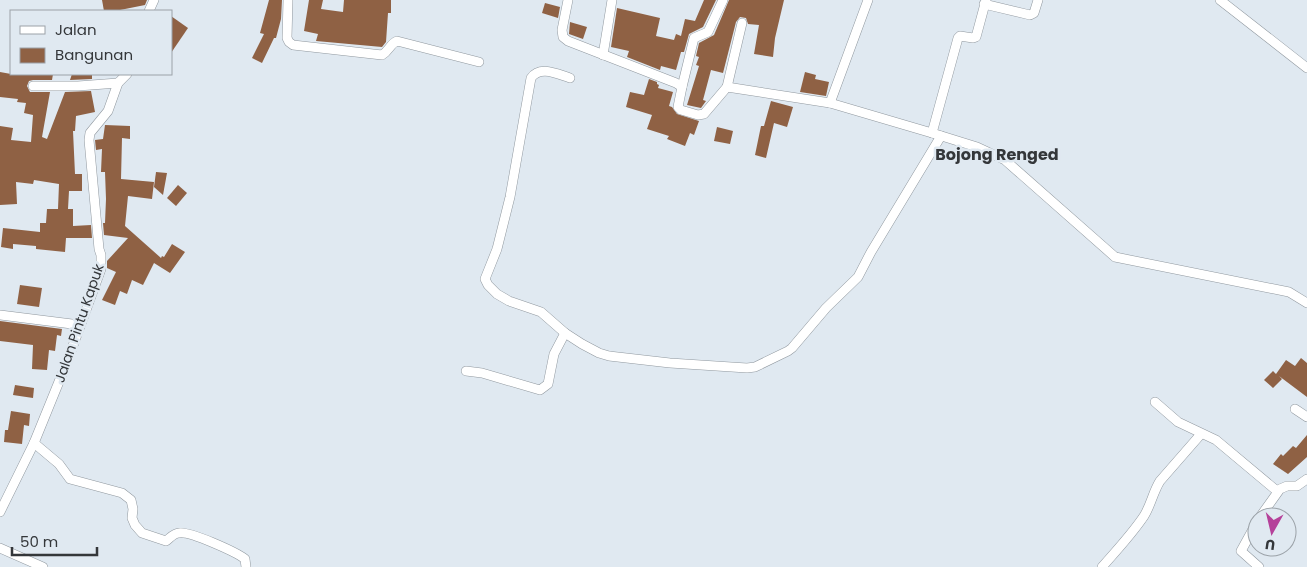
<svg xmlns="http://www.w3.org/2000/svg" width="1307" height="567" font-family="Poppins,sans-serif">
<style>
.building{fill:#8f6144}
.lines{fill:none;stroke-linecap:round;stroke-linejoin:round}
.street-casing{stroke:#90989f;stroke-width:10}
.street{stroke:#fff;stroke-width:9}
.labels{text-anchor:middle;stroke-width:5;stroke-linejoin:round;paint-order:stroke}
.street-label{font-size:14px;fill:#34373a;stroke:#e0e9f1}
.quarter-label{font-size:16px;font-weight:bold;fill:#34373a;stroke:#e0e9f1}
</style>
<rect width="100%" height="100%" fill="#e0e9f1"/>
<g class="building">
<polygon points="102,0 147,0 145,5 115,11 104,11"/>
<polygon points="269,0 282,0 281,19 276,38 274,38 262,63 252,58 264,34 260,33"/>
<polygon points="309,0 323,0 321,9 343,12 344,0 391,0 391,13 388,13 386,42 382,47 316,41 318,34 304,31"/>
<polygon points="704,0 716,0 703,27 689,34 684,52 681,52 676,70 661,66 660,70 627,57 629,51 611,47 617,8 660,18 656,36 674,40 676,34 681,36 685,19 695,21"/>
<polygon points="729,0 784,0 775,38 773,57 754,54 759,25 748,24 746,18 740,17 736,22 723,73 711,70 703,100 706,101 701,108 687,105 699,66 696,65 699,57 696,56 699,43 714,35"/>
<polygon points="545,3 560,7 558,18 542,13"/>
<polygon points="171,16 188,28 171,53"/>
<polygon points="570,22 587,27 583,39 569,34"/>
<polygon points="0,72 11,74 53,74 52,80 33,80 29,81 27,86 30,92 50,92 42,137 47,139 65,92 91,91 95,112 76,116 75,131 73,131 75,174 82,174 82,191 69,191 68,209 73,209 73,226 91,225 92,238 66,238 65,252 36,249 36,246 13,244 13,249 1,247 3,228 40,232 40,223 46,223 47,209 58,209 59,184 34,180 33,184 16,182 17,204 0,205 0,126 13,128 11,140 31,142 33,115 24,113 26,103 17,102 18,99 0,97"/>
<polygon points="805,72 816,75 815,79 829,82 826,96 800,92"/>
<polygon points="72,74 92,74 92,79 70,80"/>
<polygon points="649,79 657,82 657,84 659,85 658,88 673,92 669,106 672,107 677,114 699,121 694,135 690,133 685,146 667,139 669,136 647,129 652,115 626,107 630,92 644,95"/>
<polygon points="771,101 793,107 787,127 774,123 766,158 755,155 761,126 764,126"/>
<polygon points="105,125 130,126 130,139 122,138 121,179 154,182 152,199 128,196 125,226 161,258 162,256 164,257 172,244 185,252 170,273 154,263 143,285 132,280 127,294 120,291 115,305 102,300 116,272 107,268 107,261 128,238 104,235 103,223 105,223 106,199 105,172 101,172 102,149 96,150 95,140 103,139"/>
<polygon points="717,127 733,131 730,144 714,141"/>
<polygon points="156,172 167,173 163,195 154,187"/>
<polygon points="178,185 187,193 176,206 167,198"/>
<polygon points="20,285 42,288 39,307 17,304"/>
<polygon points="0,321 62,329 61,336 57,335 55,351 49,350 47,370 32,369 33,345 0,341"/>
<polygon points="1301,358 1307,363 1307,397 1279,376 1282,379 1273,388 1264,380 1273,371 1276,374 1286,360 1295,366"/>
<polygon points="15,385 34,388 33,398 13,395"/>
<polygon points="11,411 30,414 29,426 24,425 22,444 4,442 5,430 8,430"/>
<polygon points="1307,435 1307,457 1288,474 1273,464 1281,454 1283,456 1293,446 1296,448"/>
</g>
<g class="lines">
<defs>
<g id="street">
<path d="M288 0 287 38 289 42 293 45 382 55C389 51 390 44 397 41L479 62"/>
<polyline points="568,0 562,30 563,37 568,41 676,83 682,87 678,107 681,110 698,115 704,114 727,87 742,23"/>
<polyline points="1220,0 1307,68"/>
<polyline points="984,4 1030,15 1034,13 1038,0"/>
<polyline points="149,11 154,0"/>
<polyline points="603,55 612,0"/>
<path d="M570 78C557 74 540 65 531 78L510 197 497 249 485 279 488 285 497 294 509 301 541 312 565 333 582 344 599 353 609 356 670 363 747 368 755 367 788 351 792 348 826 308 858 277 871 252 941 136"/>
<polyline points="33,86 78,86 118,83"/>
<polyline points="682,87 694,38 708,32 723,0"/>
<polyline points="727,87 830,103 932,133 977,147 1005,160 1115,257 1289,292 1307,303"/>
<polyline points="830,103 868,0"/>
<polyline points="932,133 958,38 960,36 973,38 976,37 986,0"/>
<polyline points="0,315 80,325"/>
<polyline points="466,371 482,373 540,390 548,384 554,354 565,333"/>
<polyline points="1155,402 1178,422 1216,440 1277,491"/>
<polyline points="1295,409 1307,417"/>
<path d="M34 443 59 464 70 479 122 493 131 500 133 509 132 518 135 525 142 533 166 541C170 538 174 533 179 533 190 531 236 552 245 559L246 567"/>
<polyline points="0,512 34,443 67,362 101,269 101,255 99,249 89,140 90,133 108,111 118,83 127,74"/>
<polyline points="1260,517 1280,489 1287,486 1297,486 1307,479"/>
<polyline points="1257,522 1241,551 1259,567"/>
<polyline points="0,548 43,567"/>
<path d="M1102 567C1116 551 1132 534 1144 516 1151 505 1153 492 1160 481L1201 434"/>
</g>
</defs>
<use href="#street" class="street-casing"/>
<use href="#street" class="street"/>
</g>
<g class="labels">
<g class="street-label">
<text transform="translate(79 323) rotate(-71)" y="5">Jalan Pintu Kapuk</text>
</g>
<g class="quarter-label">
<text x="997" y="160">Bojong Renged</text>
</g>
</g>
<rect x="10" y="10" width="162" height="65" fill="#e0e9f1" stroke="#9ba2a8"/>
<rect x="20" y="26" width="25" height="8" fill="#ffffff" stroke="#9ba2a8"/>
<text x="55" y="35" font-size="15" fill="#34373a">Jalan</text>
<rect x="20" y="48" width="25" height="15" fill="#8f6144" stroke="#9ba2a8"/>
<text x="55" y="60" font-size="15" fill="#34373a">Bangunan</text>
<g transform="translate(1272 532) rotate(188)"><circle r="24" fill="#e0e9f1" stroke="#9ba2a8"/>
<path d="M0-4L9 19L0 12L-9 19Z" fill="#b5419a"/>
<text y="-8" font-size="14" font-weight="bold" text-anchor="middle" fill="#34373a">U</text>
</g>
<path d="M12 547v8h85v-8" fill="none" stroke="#34373a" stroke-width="2.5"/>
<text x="20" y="547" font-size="15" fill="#34373a" stroke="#e0e9f1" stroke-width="4" paint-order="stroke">50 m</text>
</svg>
